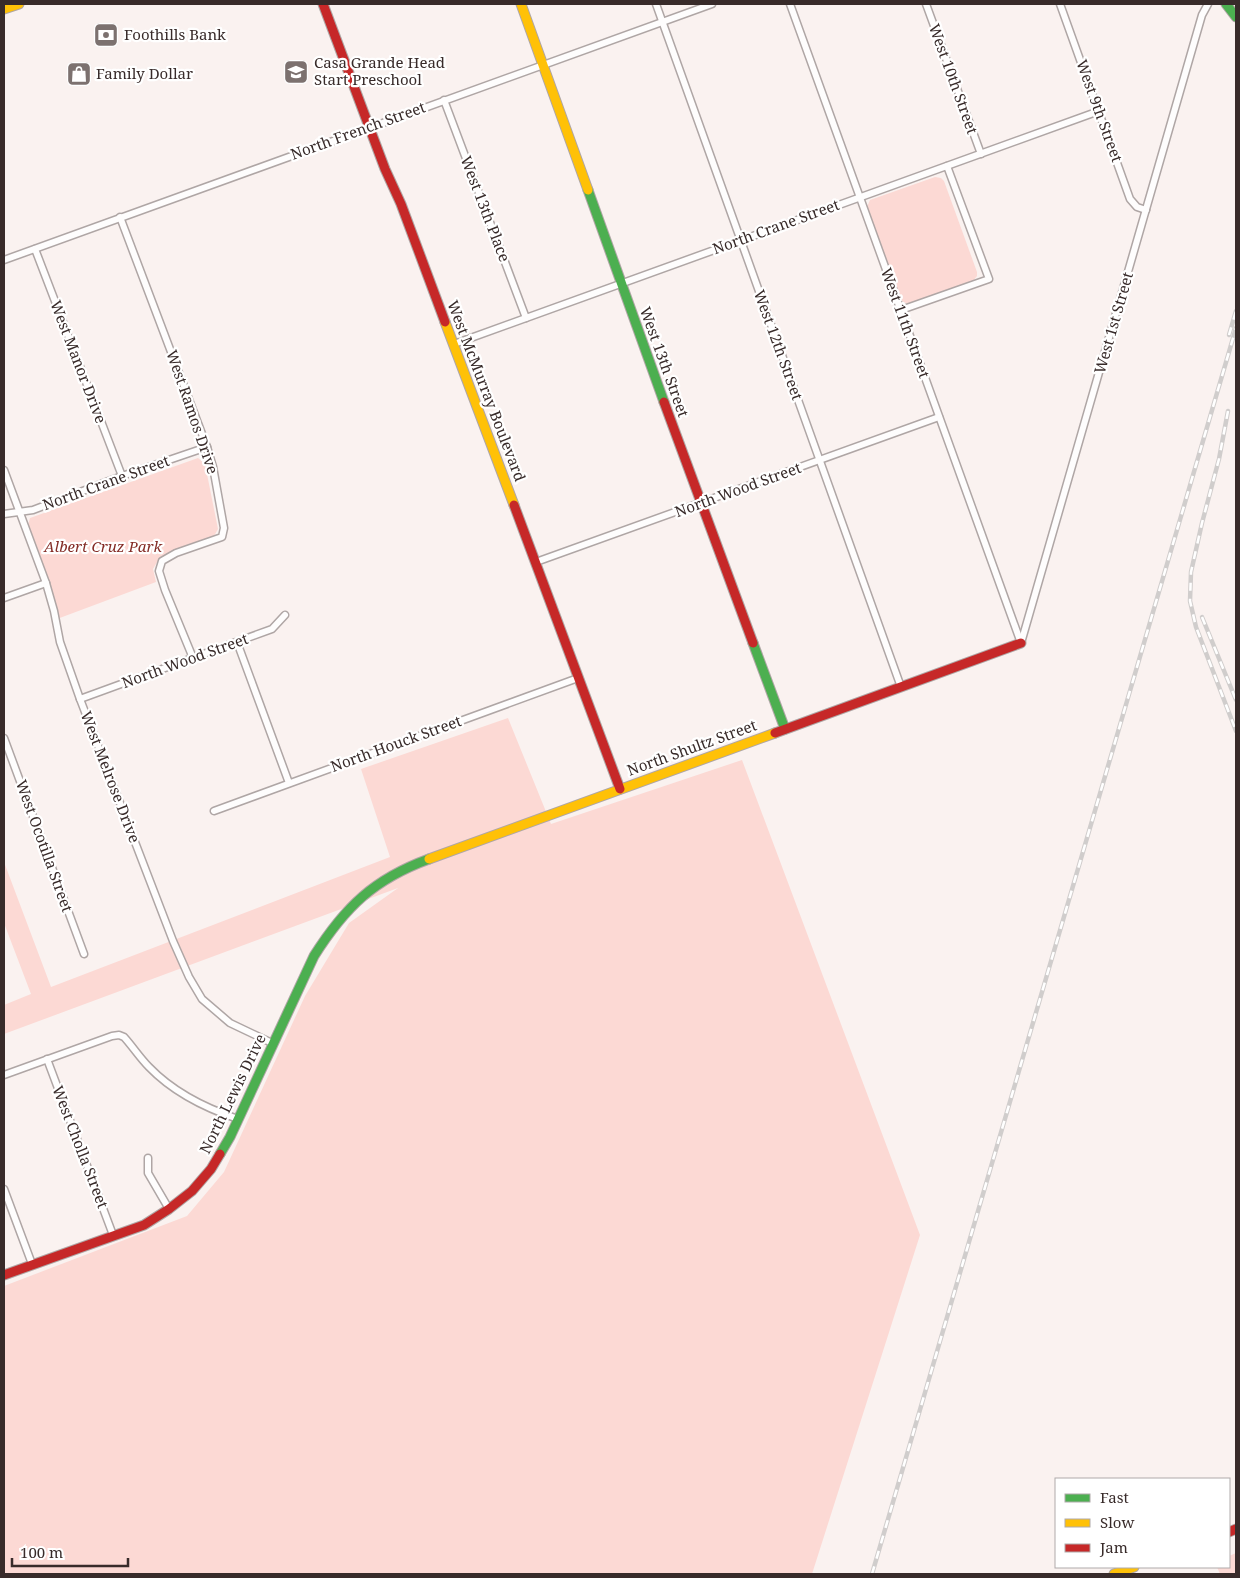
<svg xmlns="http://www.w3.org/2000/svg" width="1240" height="1578" font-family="'Noto Serif',serif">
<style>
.green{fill:#fcd9d4}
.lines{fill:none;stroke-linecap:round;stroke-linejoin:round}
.street-casing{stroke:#afa6a5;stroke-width:9}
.fast-casing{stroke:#afa6a5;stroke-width:11}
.slow-casing{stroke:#afa6a5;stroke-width:11}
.jam-casing{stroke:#afa6a5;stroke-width:11}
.street{stroke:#fefdfd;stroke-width:6}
.fast{stroke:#4caf50;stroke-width:9}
.slow{stroke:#ffc107;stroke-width:9}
.jam{stroke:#c62828;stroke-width:9}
.rail-casing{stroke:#d0cdcc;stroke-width:4.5}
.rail{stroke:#fff;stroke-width:2.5;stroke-dasharray:8;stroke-linecap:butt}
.labels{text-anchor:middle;stroke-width:4.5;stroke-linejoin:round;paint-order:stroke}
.poi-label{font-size:15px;fill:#382b2a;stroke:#fff;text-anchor:start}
.street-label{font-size:15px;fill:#382b2a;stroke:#fff}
.park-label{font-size:15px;font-style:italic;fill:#842c26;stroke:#fff}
</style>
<rect width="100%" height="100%" fill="#faf2f0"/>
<g class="green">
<polygon points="935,177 941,178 944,181 977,272 977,276 973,281 908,304 900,300 867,207 870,200"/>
<polygon points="198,458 205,464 218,529 214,536 160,557 153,569 156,582 57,619 51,587 28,525 30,518"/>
<polygon points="508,718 551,824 742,760 920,1235 812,1574 4,1574 4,1286 187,1216 224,1172 305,996 349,923 398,888 4,1034 4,1005 31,994 4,923 4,862 51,987 390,857 361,769"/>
<polygon points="1236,1553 1236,1574 1220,1574 1217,1567 1229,1567 1229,1556"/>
</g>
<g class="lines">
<defs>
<g id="street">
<polyline points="656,4 901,687"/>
<polyline points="790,4 1021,643"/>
<polyline points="926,4 981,154"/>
<polyline points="1060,4 1130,199 1137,207 1146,210"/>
<polyline points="444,100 526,318"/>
<polyline points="120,217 207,447 213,467 224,528 222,537 176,553 162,561 159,571 165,590 193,658"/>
<polyline points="35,249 122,476"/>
<polyline points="4,260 712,4"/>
<polyline points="901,310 989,279 947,166"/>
<polyline points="454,344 1099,111"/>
<polyline points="4,470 46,583 54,611 60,642 80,699 173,941 189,977 202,999 230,1023 272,1043"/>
<polyline points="4,514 33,510 122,476 207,447"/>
<polyline points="536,562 939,417"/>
<polyline points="4,598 46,583"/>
<polyline points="237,642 289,783"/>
<polyline points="1021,643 1202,15 1208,4"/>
<polyline points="80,699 272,629 285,615"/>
<polyline points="4,738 84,954"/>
<polyline points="214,811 578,678"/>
<polyline points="47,1059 113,1235"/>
<path d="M4 1075 112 1036 119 1035 124 1037C133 1047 140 1058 149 1067 174 1093 205 1108 238 1119"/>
<polyline points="148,1158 148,1173 169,1209"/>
<polyline points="4,1189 32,1264"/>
</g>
<g id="fast">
<polyline points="1226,4 1236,17"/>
<polyline points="588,190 664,402"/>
<polyline points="753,643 785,729"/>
<path d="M220 1154 230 1137 314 956C345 907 374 879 429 859"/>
</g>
<g id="slow">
<polyline points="521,4 588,190"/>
<polyline points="4,9 19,4"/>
<polyline points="445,322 514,505"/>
<polyline points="429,859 775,733"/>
<polyline points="1114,1574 1134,1567"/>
</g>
<g id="jam">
<polyline points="323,4 385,169 401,204 445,322"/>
<polyline points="664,402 753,643"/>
<polyline points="514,505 620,789"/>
<polyline points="775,733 1021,643"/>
<polyline points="4,1275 144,1225 169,1209 192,1191 211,1169 220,1154"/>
<polyline points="1229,1532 1236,1529"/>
</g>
</defs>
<use href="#street" class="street-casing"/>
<use href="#fast" class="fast-casing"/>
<use href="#slow" class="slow-casing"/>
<use href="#jam" class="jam-casing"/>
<use href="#street" class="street"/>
<use href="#fast" class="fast"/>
<use href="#slow" class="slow"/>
<use href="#jam" class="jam"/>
<defs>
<g id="rail">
<polyline points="1229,335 1236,311"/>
<polyline points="1228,411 1219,459 1202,523 1191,572 1190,601 1196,627 1236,731"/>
<polyline points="1202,617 1236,700"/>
<polyline points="872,1574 1236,328"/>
</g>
</defs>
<use href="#rail" class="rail-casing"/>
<use href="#rail" class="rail"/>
</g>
<defs>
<symbol id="bank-square" viewBox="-11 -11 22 22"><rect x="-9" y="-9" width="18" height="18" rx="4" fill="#7c716f" stroke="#fff"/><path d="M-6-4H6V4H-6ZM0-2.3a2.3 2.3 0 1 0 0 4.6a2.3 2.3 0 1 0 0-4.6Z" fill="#fff"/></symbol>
<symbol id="school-square" viewBox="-11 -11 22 22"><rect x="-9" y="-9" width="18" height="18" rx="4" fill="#7c716f" stroke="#fff"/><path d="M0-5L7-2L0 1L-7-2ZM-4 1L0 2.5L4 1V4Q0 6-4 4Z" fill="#fff"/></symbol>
<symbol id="shop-square" viewBox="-11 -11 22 22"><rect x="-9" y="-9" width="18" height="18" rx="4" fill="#7c716f" stroke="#fff"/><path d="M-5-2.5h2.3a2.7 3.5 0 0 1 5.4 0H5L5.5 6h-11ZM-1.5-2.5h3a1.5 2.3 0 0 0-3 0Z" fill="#fff"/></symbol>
</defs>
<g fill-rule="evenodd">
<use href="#bank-square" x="92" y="21" width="28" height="28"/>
<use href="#school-square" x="282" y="58" width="28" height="28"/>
<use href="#shop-square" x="65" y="60" width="28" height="28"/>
</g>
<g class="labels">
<g class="poi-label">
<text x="124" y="40">Foothills Bank</text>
<text x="314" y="68">Casa Grande Head<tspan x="314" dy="17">Start Preschool</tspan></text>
<text x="96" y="79">Family Dollar</text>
</g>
<g class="street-label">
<text transform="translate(953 79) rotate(70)" y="5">West 10th Street</text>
<text transform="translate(1099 111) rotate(70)" y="5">West 9th Street</text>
<text transform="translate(358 131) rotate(-20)" y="5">North French Street</text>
<text transform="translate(485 209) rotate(69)" y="5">West 13th Place</text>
<text transform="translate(776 227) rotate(-20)" y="5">North Crane Street</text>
<text transform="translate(905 323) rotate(70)" y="5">West 11th Street</text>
<text transform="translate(1114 323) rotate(-74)" y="5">West 1st Street</text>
<text transform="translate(778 345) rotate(70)" y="5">West 12th Street</text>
<text transform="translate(78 362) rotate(69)" y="5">West Manor Drive</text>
<text transform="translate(664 362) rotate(70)" y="5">West 13th Street</text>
<text transform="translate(486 391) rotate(69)" y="5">West McMurray Boulevard</text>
<text transform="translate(192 412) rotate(71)" y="5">West Ramos Drive</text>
<text transform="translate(106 483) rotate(-20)" y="5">North Crane Street</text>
<text transform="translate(738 490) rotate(-20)" y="5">North Wood Street</text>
<text transform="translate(185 661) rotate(-20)" y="5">North Wood Street</text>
<text transform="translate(396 744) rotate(-20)" y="5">North Houck Street</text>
<text transform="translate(692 748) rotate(-20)" y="5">North Shultz Street</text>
<text transform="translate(110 777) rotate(69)" y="5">West Melrose Drive</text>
<text transform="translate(44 846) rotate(70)" y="5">West Ocotilla Street</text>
<text transform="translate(233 1094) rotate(-64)" y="5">North Lewis Drive</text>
<text transform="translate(80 1147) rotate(69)" y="5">West Cholla Street</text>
</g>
<g class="park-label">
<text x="103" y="552">Albert Cruz Park</text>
</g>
</g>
<rect width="1240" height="1578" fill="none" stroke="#382b2a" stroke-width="10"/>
<rect x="1055" y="1478" width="175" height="90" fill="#ffffff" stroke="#afaaaa"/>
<rect x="1065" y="1494" width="25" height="8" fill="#4caf50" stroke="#afaaaa"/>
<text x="1100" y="1503" font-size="15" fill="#382b2a">Fast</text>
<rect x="1065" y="1519" width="25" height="8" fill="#ffc107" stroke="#afaaaa"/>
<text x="1100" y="1528" font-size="15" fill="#382b2a">Slow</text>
<rect x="1065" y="1544" width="25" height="8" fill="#c62828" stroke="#afaaaa"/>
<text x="1100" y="1553" font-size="15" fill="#382b2a">Jam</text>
<path d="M12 1558v8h116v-8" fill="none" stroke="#382b2a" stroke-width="2.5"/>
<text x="20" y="1558" font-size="15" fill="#382b2a" stroke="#ffffff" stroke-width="4" paint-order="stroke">100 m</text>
</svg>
